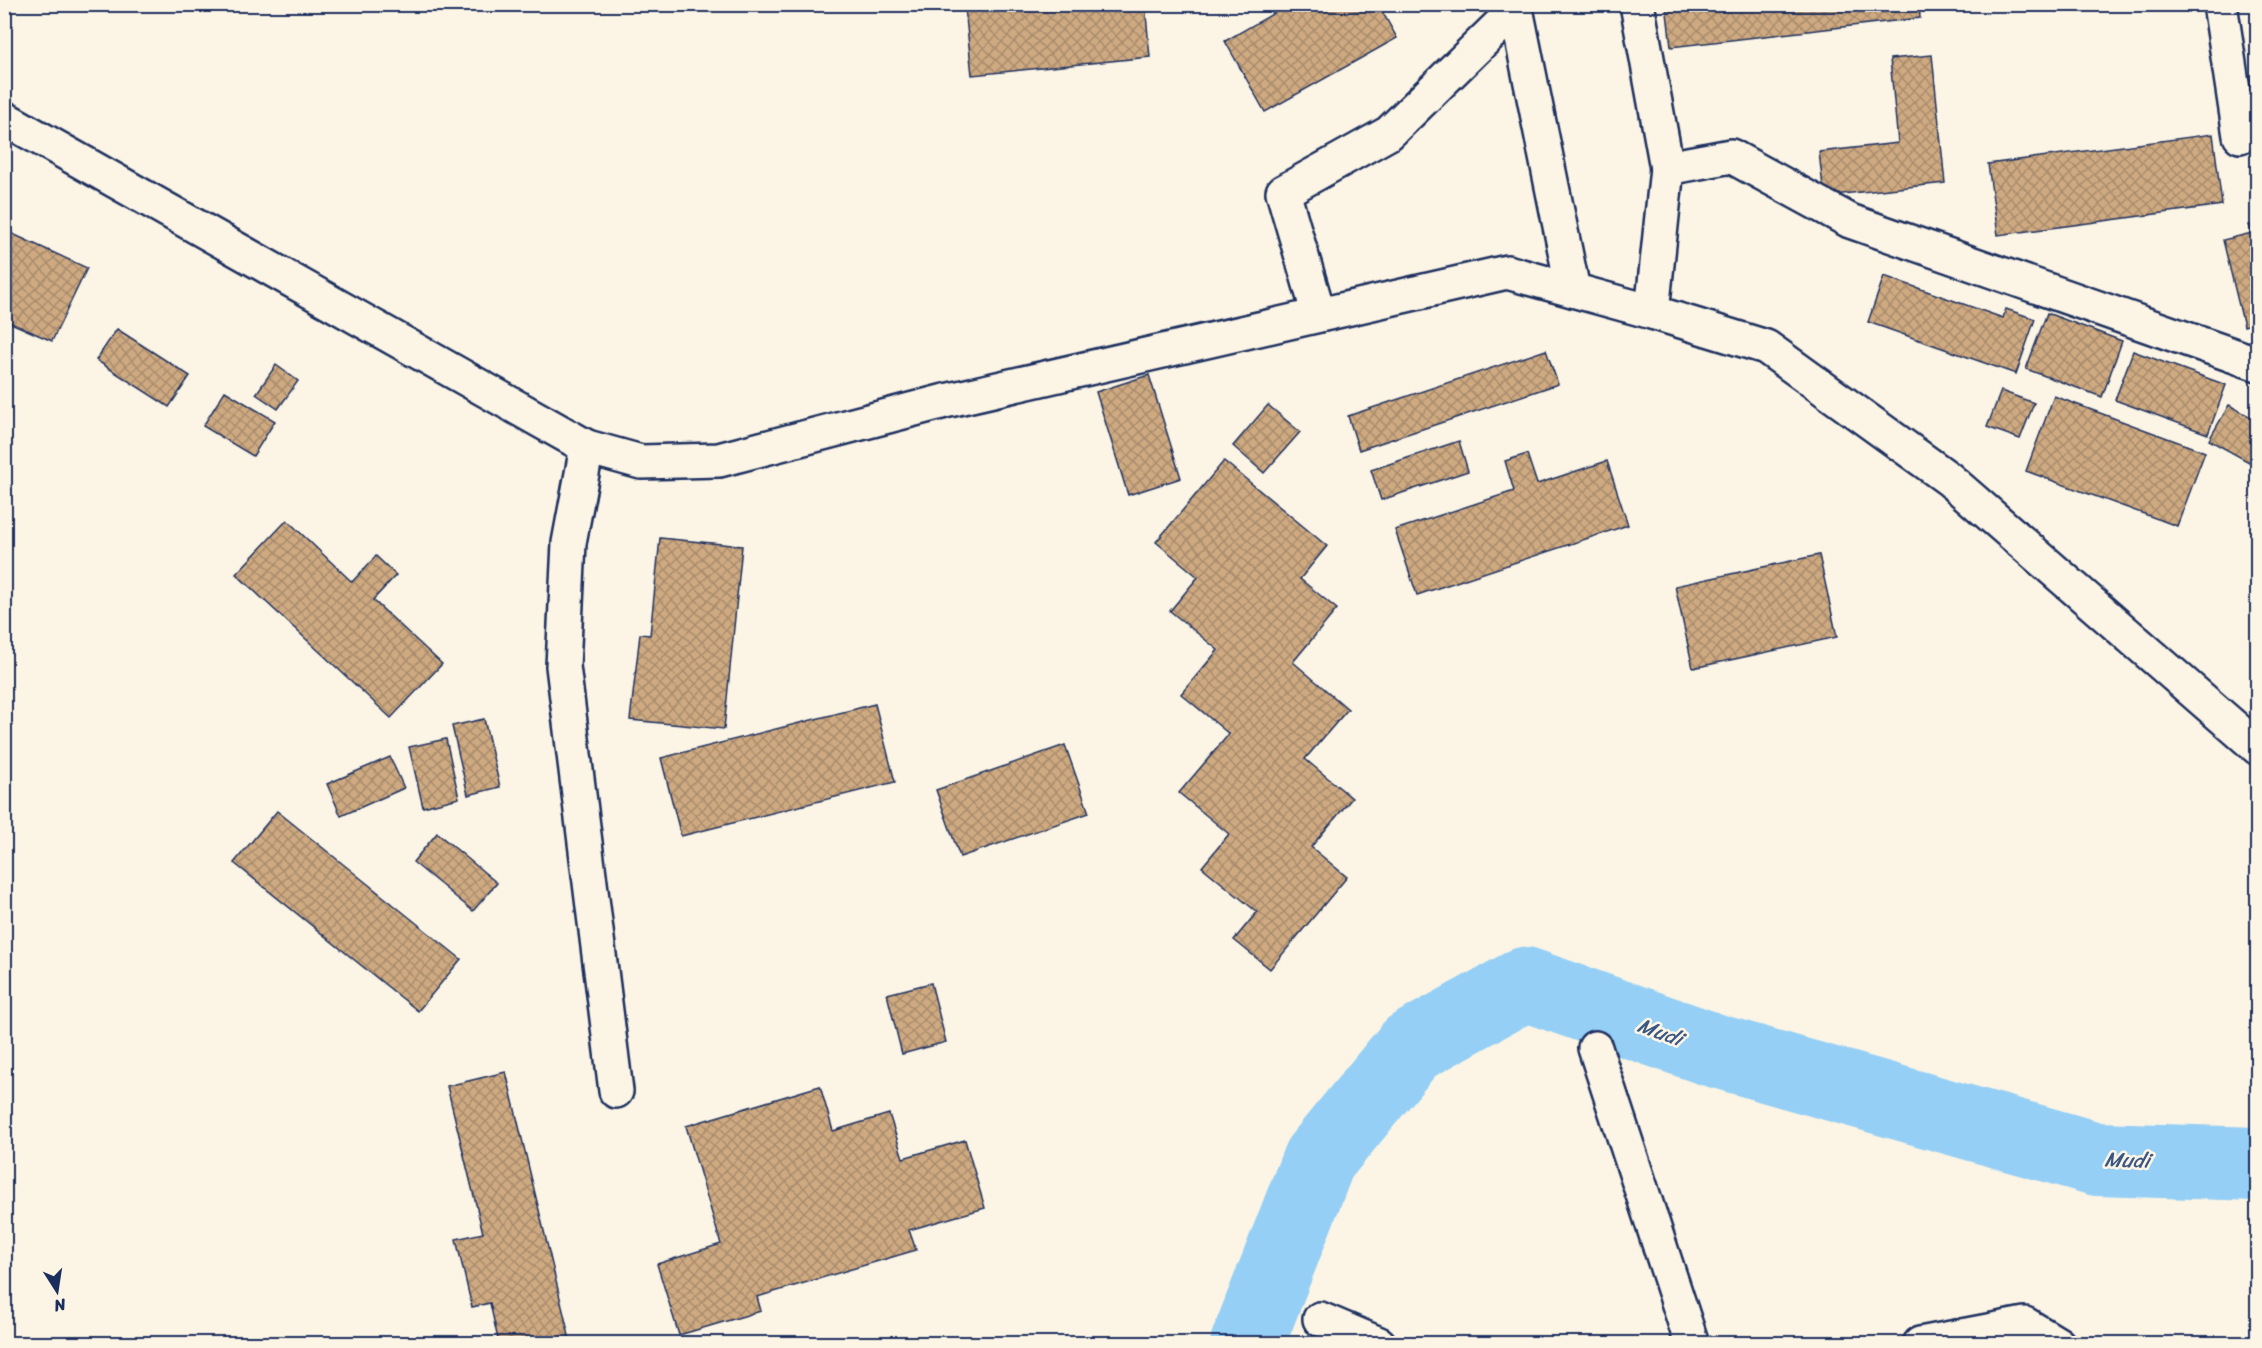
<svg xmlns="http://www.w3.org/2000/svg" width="2262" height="1348" font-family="Sriracha,sans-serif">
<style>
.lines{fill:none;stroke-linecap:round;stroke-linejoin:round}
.river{stroke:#95cff5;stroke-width:74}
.building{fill:url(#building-cross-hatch);stroke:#1b2f5e;stroke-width:1.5}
.minor-casing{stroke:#1b2f5e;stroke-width:38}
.minor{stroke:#fcf5e5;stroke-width:33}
.labels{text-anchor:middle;stroke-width:5;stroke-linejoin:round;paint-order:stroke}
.water-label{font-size:21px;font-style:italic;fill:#3a5784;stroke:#fcf5e5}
</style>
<defs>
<pattern id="building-cross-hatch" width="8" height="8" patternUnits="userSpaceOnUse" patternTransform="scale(1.5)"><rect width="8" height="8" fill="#cfaa81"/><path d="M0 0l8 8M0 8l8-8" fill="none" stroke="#a78b6d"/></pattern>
</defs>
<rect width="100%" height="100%" fill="#fcf5e5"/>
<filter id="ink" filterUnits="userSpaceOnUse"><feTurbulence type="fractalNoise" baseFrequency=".0167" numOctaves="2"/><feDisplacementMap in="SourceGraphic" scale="12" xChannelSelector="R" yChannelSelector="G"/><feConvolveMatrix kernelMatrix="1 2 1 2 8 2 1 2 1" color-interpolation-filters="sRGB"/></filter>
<g filter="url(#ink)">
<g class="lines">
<polyline class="river" points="1247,1344 1319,1159 1411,1047 1525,984 1713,1050 2097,1159 2258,1164"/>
</g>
<g class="building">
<polygon points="1001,4 1145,4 1150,57 972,75 965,8"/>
<polygon points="1290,4 1378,4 1397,38 1265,112 1225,41"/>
<polygon points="1666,4 1919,4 1920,18 1671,47"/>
<polygon points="1932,55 1945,183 1824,196 1819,152 1898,143 1890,59"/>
<polygon points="2213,134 2222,205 1998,235 1988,164"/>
<polygon points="2258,223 2258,322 2244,326 2223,240 2252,233 2249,225"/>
<polygon points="4,230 87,268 52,341 4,320"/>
<polygon points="1884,276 2003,318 2006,309 2035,319 2016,374 1868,322"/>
<polygon points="2047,313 2122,341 2102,397 2026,369"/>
<polygon points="117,329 190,376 169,407 96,360"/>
<polygon points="1546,350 1558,384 1359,450 1348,416"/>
<polygon points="2133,351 2226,385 2208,434 2115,400"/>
<polygon points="276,365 298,381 278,409 256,394"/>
<polygon points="1149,375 1181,478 1128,495 1096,392"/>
<polygon points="225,391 275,421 253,456 203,426"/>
<polygon points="2001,391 2034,403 2020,439 1987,427"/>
<polygon points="2054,396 2205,452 2177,526 2026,471"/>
<polygon points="1268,405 1300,432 1264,473 1233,446"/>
<polygon points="2229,405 2258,421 2258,467 2209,440"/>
<polygon points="1459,441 1468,471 1381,500 1371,470"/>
<polygon points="1527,454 1537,484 1607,461 1628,525 1417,595 1395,530 1514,491 1505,461"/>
<polygon points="1224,461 1327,546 1300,579 1337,609 1293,662 1348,709 1305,759 1352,798 1311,847 1347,877 1270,969 1234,940 1257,912 1202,867 1229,834 1179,793 1229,734 1181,694 1218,650 1170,611 1198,577 1156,542"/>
<polygon points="287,520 352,582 376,556 396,575 373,600 442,664 391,718 236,574"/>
<polygon points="660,538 742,546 724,729 630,720 640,634 650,635"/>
<polygon points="1819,555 1837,637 1693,668 1675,586"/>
<polygon points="875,704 895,782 681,836 661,758"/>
<polygon points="484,719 500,787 468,795 452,726"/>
<polygon points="446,739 459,798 423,807 409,747"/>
<polygon points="1065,745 1089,813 960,857 936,790"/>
<polygon points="390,757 404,788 341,816 327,784"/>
<polygon points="277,811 461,959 418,1011 234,863"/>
<polygon points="437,833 497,883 473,911 413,862"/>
<polygon points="931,983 946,1042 902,1054 887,994"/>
<polygon points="506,1072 571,1344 499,1344 490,1303 472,1307 456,1239 483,1233 447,1086"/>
<polygon points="820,1086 833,1131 889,1114 903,1158 965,1140 985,1208 909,1230 916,1250 757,1297 761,1311 679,1335 657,1264 721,1244 686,1126"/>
</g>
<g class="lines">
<defs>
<g id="minor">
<polyline points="1515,4 1573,290"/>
<polyline points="1637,4 1667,168"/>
<polyline points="2220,4 2240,136"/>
<polyline points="4,118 587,447 641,462 719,460 945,401 1507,272 1652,312 1667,168 1731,156 1850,221 2258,364"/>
<polyline points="1652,312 1766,347 1949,479 2258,748"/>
<polyline points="1319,315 1283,192 1389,133 1516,9"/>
<polyline points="587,447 569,543 563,666 616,1091"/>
<polyline points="1595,1048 1692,1344"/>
<polyline points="1320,1319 1379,1344"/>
<polyline points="1920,1344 2025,1324 2058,1344"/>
</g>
</defs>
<use href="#minor" class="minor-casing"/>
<use href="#minor" class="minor"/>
</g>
</g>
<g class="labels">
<g class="water-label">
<text transform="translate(1660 1032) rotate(20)" y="7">Mudi</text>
<text transform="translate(2127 1160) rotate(2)" y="7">Mudi</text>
</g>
</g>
<rect width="2262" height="1348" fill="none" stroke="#fcf5e5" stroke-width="24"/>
<rect x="12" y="12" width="2238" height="1324" fill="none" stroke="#1b2f5e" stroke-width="2" filter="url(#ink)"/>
<g transform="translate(57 1291) rotate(168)" stroke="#fcf5e5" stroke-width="4.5" paint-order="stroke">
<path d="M0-4.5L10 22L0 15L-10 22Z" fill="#1b2f5e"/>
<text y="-9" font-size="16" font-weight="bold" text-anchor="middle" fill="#1b2f5e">N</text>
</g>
</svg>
